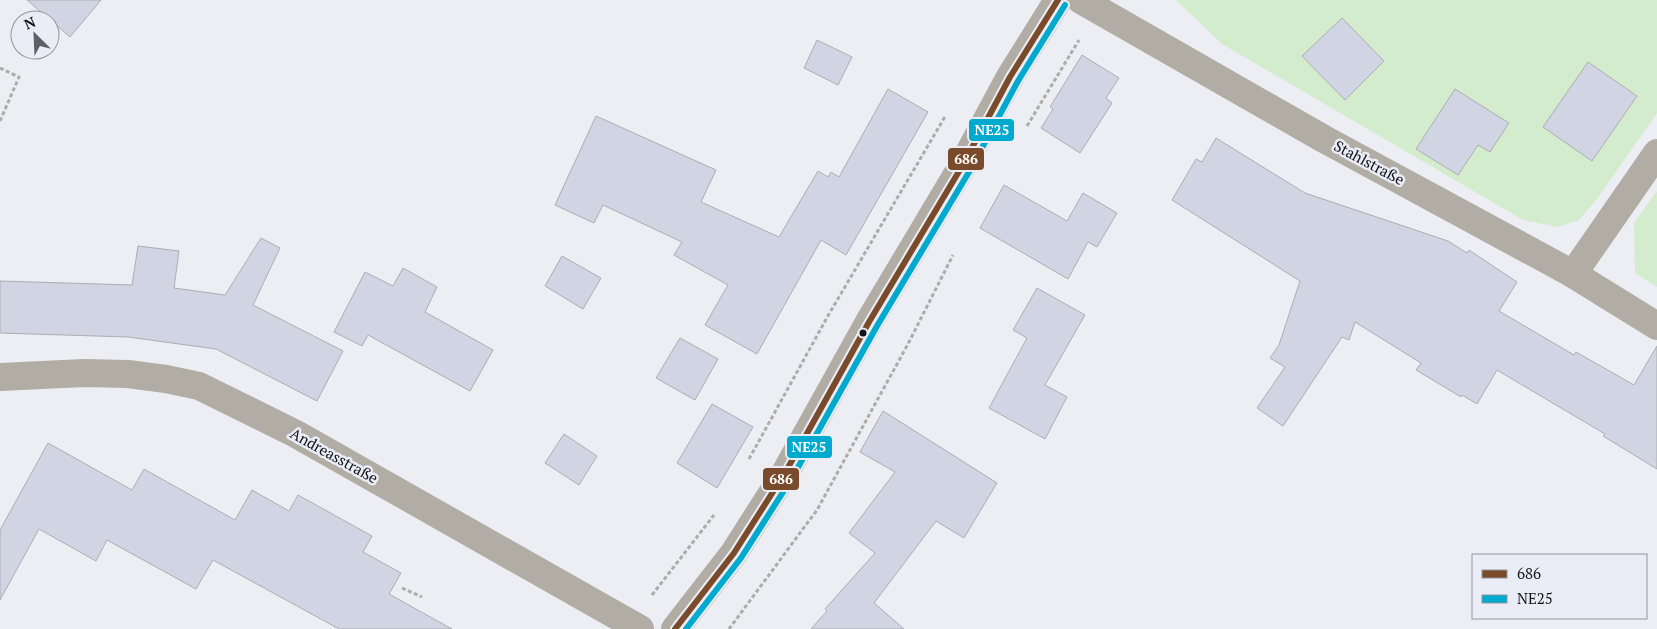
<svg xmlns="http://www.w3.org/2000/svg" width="1657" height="629" font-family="'PT Serif',serif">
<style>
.green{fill:#d4ecce}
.building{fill:#d0d4e3;stroke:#acadb0}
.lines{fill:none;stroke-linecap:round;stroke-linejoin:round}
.path{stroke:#adaca8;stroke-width:3;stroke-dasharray:4 2.5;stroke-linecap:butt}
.minor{stroke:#b2ada4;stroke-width:28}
.secondary{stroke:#b1ada5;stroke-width:28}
.bus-1-casing{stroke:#eaedf6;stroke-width:10}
.bus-2-casing{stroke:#eaedf6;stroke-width:10}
.bus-1{stroke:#7a4b2a;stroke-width:6}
.bus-2{stroke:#00a9ce;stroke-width:6}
.bus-dot{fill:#131417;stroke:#eaedf6;stroke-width:2}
.labels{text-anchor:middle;stroke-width:5;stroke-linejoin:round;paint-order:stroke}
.street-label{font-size:15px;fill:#131417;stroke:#eaedf6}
.line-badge{stroke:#eaedf6;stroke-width:2}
.badge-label{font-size:14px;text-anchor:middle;font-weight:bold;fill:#fff}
</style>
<rect width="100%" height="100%" fill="#edeef3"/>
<g class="green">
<polygon points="1176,0 1657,0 1657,113 1597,199 1579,220 1558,227 1523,220 1222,44"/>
<polygon points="1657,191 1657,287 1635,273 1634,223"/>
</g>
<g class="building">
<polygon points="27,0 101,0 70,37"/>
<polygon points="1342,18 1384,61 1345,100 1302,56"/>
<polygon points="817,40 852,57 838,85 804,68"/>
<polygon points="1082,55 1119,78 1106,98 1112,103 1080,153 1041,128 1053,109 1050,107"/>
<polygon points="1588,62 1637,96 1592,161 1543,127"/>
<polygon points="888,89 928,112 846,255 821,240 757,354 705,325 728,285 674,255 682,242 603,205 594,223 555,205 596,116 716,170 701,202 779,237 818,171 828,177 831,172 839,177"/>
<polygon points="1455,89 1509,123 1490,152 1478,145 1458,175 1416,149"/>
<polygon points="1216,138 1305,193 1448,241 1467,253 1469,250 1517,282 1499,311 1574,355 1576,352 1634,385 1657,346 1657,469 1603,436 1605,434 1497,370 1477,404 1462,395 1461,397 1416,370 1421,363 1355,322 1349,340 1342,337 1283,426 1257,408 1285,367 1270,358 1279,345 1300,281 1172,200 1196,159 1202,162"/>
<polygon points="1004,185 1067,221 1083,193 1117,213 1097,247 1088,242 1068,279 980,228"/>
<polygon points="261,238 280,248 253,305 343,351 317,401 216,349 128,337 0,333 0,281 132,285 138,246 179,251 174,288 225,295"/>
<polygon points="562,256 601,278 583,309 545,286"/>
<polygon points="403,268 437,287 425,312 493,350 470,391 368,335 362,346 334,332 365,272 393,286"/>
<polygon points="1037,288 1085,315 1045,385 1067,397 1045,439 989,408 1027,338 1013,330"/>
<polygon points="680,338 718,359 695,400 656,378"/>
<polygon points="712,404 753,427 717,488 677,463"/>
<polygon points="883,411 997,483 964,538 936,521 874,603 904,629 811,629 827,611 825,609 875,553 849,533 895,472 860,452"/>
<polygon points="564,434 597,456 579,485 545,463"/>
<polygon points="48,443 132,490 144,469 235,520 252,490 289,511 298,495 372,536 363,552 401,573 389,594 452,629 339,629 213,560 196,589 107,540 96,561 39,529 0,600 0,530"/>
</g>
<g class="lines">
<g class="path">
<polyline points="0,68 19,77 0,121"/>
<polyline points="1027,126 1079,40"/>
<polyline points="749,459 829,314 946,115"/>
<polyline points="402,588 422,597"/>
<polyline points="652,595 714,515"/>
<polyline points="729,629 817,510 908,344 953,255"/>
</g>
<g class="minor">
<polyline points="1081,0 1324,139 1573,274 1657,326"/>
<polyline points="1573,274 1657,153"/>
<polyline points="0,377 84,373 128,374 166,379 199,386 296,434 640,629"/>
</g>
<polyline class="secondary" points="675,629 734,553 785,473 869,322 961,168 1010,77 1058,0"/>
<defs>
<polyline id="bus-1" points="675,629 734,553 785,473 869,322 961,168 1010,77 1058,0"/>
<polyline id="bus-2" points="686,629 741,558 792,478 877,326 969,172 1018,81 1065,5"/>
</defs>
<use href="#bus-1" class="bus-1-casing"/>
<use href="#bus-2" class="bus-2-casing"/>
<use href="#bus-1" class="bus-1"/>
<use href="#bus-2" class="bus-2"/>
</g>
<circle class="bus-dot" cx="863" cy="333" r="4.5"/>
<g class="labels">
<g class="street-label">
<text transform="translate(1369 163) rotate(28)" y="5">Stahlstraße</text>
<text transform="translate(334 456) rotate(29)" y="5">Andreasstraße</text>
</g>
</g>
<g class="line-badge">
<rect x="968" y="118" width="47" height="24" rx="5" fill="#00a9ce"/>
<rect x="947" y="147" width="38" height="24" rx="5" fill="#7a4b2a"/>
<rect x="786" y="435" width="47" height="24" rx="5" fill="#00a9ce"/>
<rect x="762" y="467" width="38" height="24" rx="5" fill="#7a4b2a"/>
</g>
<g class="badge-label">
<text x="992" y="135">NE25</text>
<text x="966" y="164">686</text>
<text x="809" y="452">NE25</text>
<text x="781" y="484">686</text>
</g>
<rect x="1472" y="554" width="175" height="65" fill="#eaedf6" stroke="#94969d"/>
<rect x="1482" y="570" width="25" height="8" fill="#7a4b2a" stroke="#94969d"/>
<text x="1517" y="579" font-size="15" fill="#131417">686</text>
<rect x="1482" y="595" width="25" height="8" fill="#00a9ce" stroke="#94969d"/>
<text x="1517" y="604" font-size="15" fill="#131417">NE25</text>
<g transform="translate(35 35) rotate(336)"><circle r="24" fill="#eaedf6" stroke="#94969d"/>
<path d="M0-4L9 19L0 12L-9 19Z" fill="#5f6064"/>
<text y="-8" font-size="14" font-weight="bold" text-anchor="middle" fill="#131417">N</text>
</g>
</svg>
